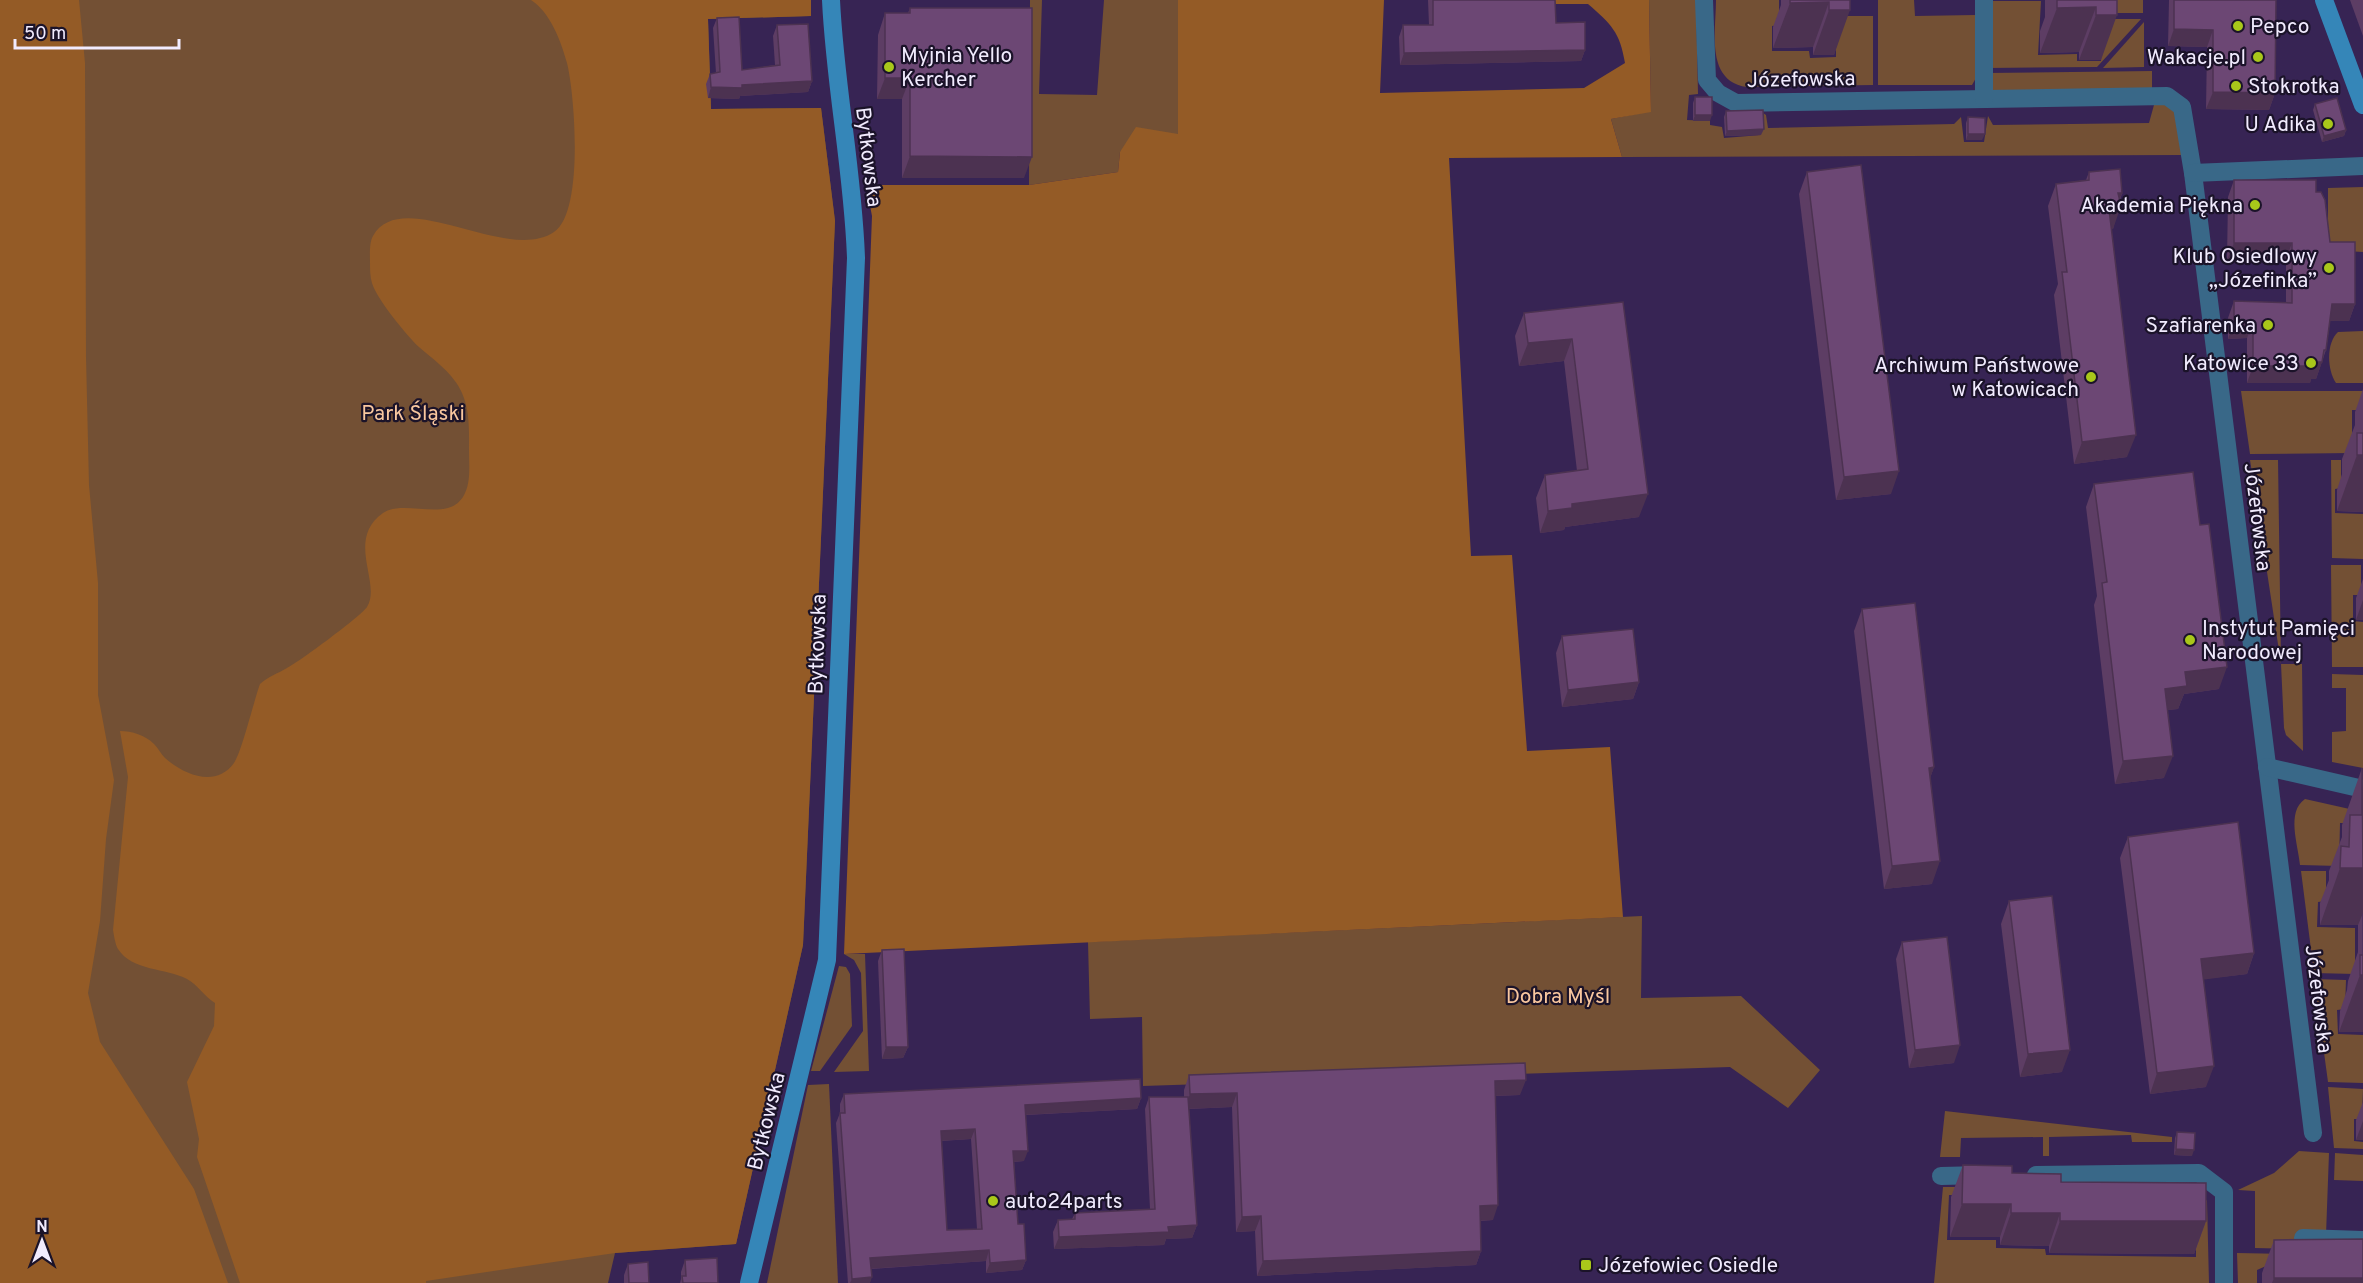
<svg xmlns="http://www.w3.org/2000/svg" width="2363" height="1283" font-family="Overpass,sans-serif">
<style>
.green{fill:#735034}
.forest{fill:#945b26}
.lines{fill:none;stroke-linecap:round;stroke-linejoin:round}
.street{stroke:#396888;stroke-width:18}
.secondary{stroke:#3586b8;stroke-width:18}
.wall{fill:#5d3d64;fill-rule:evenodd}
.shaded-wall{fill:#4c3251}
.building{fill:#6c4774;stroke:#4c3251;stroke-width:1.5;fill-rule:evenodd}
.poi-dot{fill:#a9c71a;stroke:#1b1329;stroke-width:2}
.labels{text-anchor:middle;stroke-width:4.5;stroke-linejoin:round;paint-order:stroke}
.poi-label{font-size:21px;fill:#f1ebfe;stroke:#1b1329;text-anchor:end}
.street-label{font-size:21px;fill:#f1ebfe;stroke:#1b1329}
.park-label{font-size:21px;fill:#f9c79f;stroke:#1b1329}
</style>
<rect width="100%" height="100%" fill="#372454"/>
<g class="green">
<polygon points="0,0 811,0 811,16 708,19 711,109 821,108 835,221 803,945 736,1244 615,1253 608,1283 0,1283"/>
<polygon points="1030,0 1042,0 1039,94 1097,95 1104,0 1178,0 1178,134 1120,152 1118,172 1029,185"/>
<polygon points="1649,0 1696,0 1698,94 1689,95 1687,120 1710,121 1710,125 1722,127 1724,138 1761,135 1760,111 1766,115 1768,128 1954,124 1961,117 1964,142 1984,142 1988,116 1993,125 2149,123 2154,105 2165,105 2174,111 2184,155 1622,157 1611,119 1651,111"/>
<path d="M1716 0H1779V25L1772 26V51H1809L1810 58 1836 57V16H1873V85L1747 87C1705 81 1716 31 1716 0Z"/>
<polygon points="1878,0 1914,0 1915,16 1975,15 1981,69 1972,85 1878,85"/>
<rect x="2115" y="0" width="28" height="13"/>
<polygon points="1987,1 2041,1 2038,55 2077,54 2077,61 2101,61 2101,19 2141,19 2097,67 1987,68"/>
<polygon points="2144,22 2144,67 2103,68"/>
<polygon points="2152,71 2152,91 1987,94 1987,73"/>
<polygon points="2363,187 2363,252 2328,250 2328,188"/>
<path d="M2363 331V383H2336C2327 370 2326 343 2338 332Z"/>
<polygon points="2241,391 2363,391 2363,410 2352,410 2352,453 2250,454"/>
<polygon points="2250,460 2278,460 2281,664 2302,664 2303,751 2286,735 2284,728 2281,664"/>
<polygon points="2331,460 2341,460 2341,488 2335,489 2335,513 2363,514 2363,559 2332,558"/>
<polygon points="2331,565 2361,565 2361,595 2353,595 2353,621 2363,622 2363,667 2332,667"/>
<polygon points="2332,674 2363,675 2363,768 2332,762 2332,732 2346,731 2346,688 2332,688"/>
<path d="M2305 799 2363 812V823H2340L2339 866 2300 865C2298 844 2286 812 2305 799Z"/>
<polygon points="2301,871 2326,871 2326,901 2318,902 2317,927 2355,928 2355,974 2314,973"/>
<polygon points="1642,916 1641,998 1741,996 1820,1070 1788,1108 1730,1067 1143,1086 1142,1017 1090,1019 1088,942"/>
<polygon points="844,954 865,954 869,1071 834,1072 863,1031 861,973 854,960"/>
<polygon points="839,966 846,967 850,974 852,1026 820,1071 811,1071"/>
<polygon points="2314,979 2346,980 2345,1009 2337,1010 2338,1034 2363,1035 2363,1083 2328,1082"/>
<polygon points="829,1084 838,1283 767,1283 808,1085"/>
<polygon points="2328,1087 2363,1089 2362,1119 2354,1119 2354,1141 2363,1142 2363,1149 2334,1148"/>
<polygon points="1945,1111 2172,1137 2172,1142 2132,1142 2131,1135 2049,1137 2049,1156 2043,1156 2043,1137 1961,1138 1960,1157 1940,1157"/>
<polygon points="2299,1151 2329,1153 2326,1235 2300,1249 2255,1248 2255,1191 2238,1190 2274,1173"/>
<polygon points="2335,1153 2363,1155 2363,1181 2334,1180"/>
<polygon points="1943,1187 1976,1187 1976,1195 1949,1195 1947,1240 1996,1240 1996,1248 2045,1249 2046,1255 2196,1257 2196,1214 2203,1195 2207,1201 2209,1283 1934,1283"/>
<polygon points="2237,1253 2293,1254 2257,1270 2257,1283 2238,1283"/>
</g>
<g class="forest">
<polygon points="0,0 79,0 85,63 86,357 89,485 98,583 98,695 114,780 106,839 100,921 88,993 100,1042 194,1189 228,1283 0,1283"/>
<path d="M531 0H811V16L708 19 711 109 821 108 835 221 803 945 736 1244 615 1253 426 1281V1283H240L197 1157 199 1139 187 1082 214 1026 215 1003C204 996 198 985 187 979 166 968 132 971 118 949 115 944 114 935 113 930L128 777 120 731C132 731 145 735 154 744 158 748 161 754 165 758 184 775 216 788 234 763 242 751 254 700 260 684 269 676 277 674 287 668 299 662 361 616 367 607 382 583 345 540 383 513 405 498 451 525 465 493 471 481 469 463 469 450 469 431 470 411 462 393 454 374 434 360 419 347 407 336 376 298 372 283 370 277 370 269 370 262 370 255 369 243 373 236 402 185 507 264 554 232 584 213 575 95 567 63 561 41 550 12 531 0Z"/>
<path d="M1178 0H1384L1380 93 1584 88 1625 63C1620 32 1611 24 1588 4H1551V0H1649L1651 112 1611 119 1622 157 1449 158 1471 556 1512 555 1527 751 1610 747 1623 917 844 954 872 216 866 185H1029L1118 172 1120 152 1136 127 1178 134Z"/>
</g>
<g class="lines">
<g class="street">
<polyline points="1704,0 1707,80 1718,93 1736,103 2167,96 2182,107 2193,173 2313,1133"/>
<polyline points="1984,0 1984,99"/>
<polyline points="2193,173 2363,166"/>
<polyline points="2267,767 2363,789"/>
<polyline points="2036,1175 2199,1173 2224,1192 2224,1283"/>
<polyline points="1941,1176 1982,1175"/>
<polyline points="2303,1238 2363,1240"/>
</g>
<g class="secondary">
<polyline points="2324,0 2363,105"/>
<path d="M749 1283 827 960 856 258C853 171 835 86 831 0"/>
</g>
</g>
<g class="wall">
<polygon points="1428,0 1555,0 1556,23 1585,50 1581,61 1400,65 1399,37 1403,25 1429,25"/>
<polygon points="1781,0 1850,0 1834,55 1813,55 1813,47 1773,48 1773,27 1781,5"/>
<polygon points="2045,0 2117,0 2101,60 2079,60 2079,52 2040,53 2040,31 2045,17"/>
<polygon points="2169,0 2276,0 2275,93 2269,110 2206,109 2207,47 2168,46"/>
<polygon points="2350,0 2363,0 2363,36"/>
<polygon points="910,8 1024,178 902,178 902,99 877,99 878,35 885,13 908,13"/>
<polygon points="717,18 742,70 775,65 773,36 777,25 812,81 808,92 740,96 739,99 708,98 706,84 710,74 716,73 713,28"/>
<polygon points="1695,97 1710,121 1693,121 1693,103"/>
<polygon points="2315,104 2346,130 2344,136 2322,142 2313,110"/>
<polygon points="1726,111 1761,135 1725,136 1724,117"/>
<polygon points="1968,117 1982,140 1966,140 1966,123"/>
<polygon points="1807,172 1891,494 1836,500 1799,194"/>
<polygon points="2089,172 2122,193 2113,229 2111,229 2127,457 2074,464 2054,295 2058,284 2048,206 2056,184 2086,180"/>
<polygon points="2234,180 2316,192 2330,242 2355,304 2349,321 2330,321 2326,350 2316,379 2311,379 2310,383 2247,383 2247,338 2228,339 2228,318 2234,301 2286,303 2286,260 2227,260 2228,197"/>
<polygon points="1623,302 1639,517 1565,527 1564,530 1540,533 1536,498 1545,475 1577,471 1564,361 1519,366 1515,336 1524,313"/>
<polygon points="2363,389 2363,512 2337,511 2337,490 2342,474 2342,459 2355,425 2355,412"/>
<polygon points="2094,484 2200,525 2219,689 2184,694 2178,709 2167,710 2164,778 2115,784 2094,605 2097,596 2086,507"/>
<polygon points="2363,579 2363,620 2356,620 2356,598"/>
<polygon points="1862,609 1934,767 1930,778 1932,884 1884,889 1854,631"/>
<polygon points="1562,636 1639,682 1633,699 1562,707 1556,653"/>
<polygon points="2362,768 2363,1032 2339,1032 2340,1011 2347,990 2348,981 2358,952 2358,925 2320,925 2320,903 2329,880 2329,871 2342,837 2342,825"/>
<polygon points="2128,837 2254,953 2247,974 2203,979 2206,1087 2150,1094 2120,858"/>
<polygon points="2009,901 2062,1072 2020,1077 2001,924"/>
<polygon points="1902,942 1954,1063 1909,1068 1896,959"/>
<polygon points="882,950 908,1047 903,1058 882,1059 878,961"/>
<polygon points="1189,1075 1520,1095 1495,1096 1493,1220 1480,1221 1481,1251 1476,1265 1257,1276 1255,1231 1236,1232 1232,1107 1189,1109 1197,1225 1192,1238 1166,1239 1164,1245 1054,1249 1053,1232 1058,1220 1072,1219 1075,1213 1150,1209 1145,1109 1149,1097 1184,1097 1184,1090"/>
<path d="M844 1094 1141 1098 1137 1109 1026 1115 1024 1161 1014 1162 1018 1224 1026 1260 1022 1270 986 1273V1261L871 1269 870 1283H848L836 1123 840 1113V1104ZM971 1139 977 1229 947 1230 941 1141Z"/>
<polygon points="2363,1102 2363,1140 2356,1140 2356,1120"/>
<polygon points="2177,1132 2192,1156 2174,1155 2175,1138"/>
<polygon points="1963,1165 2061,1182 2206,1221 2194,1254 2049,1253 2049,1246 2000,1245 2000,1237 1950,1237 1951,1197"/>
<polygon points="2274,1240 2363,1283 2262,1283 2262,1273"/>
<polygon points="685,1260 718,1283 680,1283 681,1279 681,1272"/>
<polygon points="628,1264 649,1283 624,1283 624,1275"/>
</g>
<g class="shaded-wall">
<polygon points="1829,2 1813,47 1773,48 1790,3"/>
<polygon points="2096,7 2079,52 2040,53 2057,8"/>
<polygon points="1829,10 1850,10 1834,55 1813,55"/>
<polygon points="2096,15 2117,15 2101,60 2079,60"/>
<polygon points="2174,29 2213,30 2207,47 2168,46"/>
<polygon points="1585,50 1581,61 1400,65 1404,53"/>
<polygon points="885,78 910,78 902,99 877,99"/>
<polygon points="812,81 808,92 740,96 739,99 708,98 711,87"/>
<polygon points="2213,92 2275,93 2269,110 2206,109"/>
<polygon points="1695,115 1712,115 1710,121 1693,121"/>
<polygon points="1764,129 1761,135 1725,136 1727,131"/>
<polygon points="2346,130 2344,136 2322,142 2324,136"/>
<polygon points="1968,134 1985,134 1982,140 1966,140"/>
<polygon points="910,156 1032,157 1024,178 902,178"/>
<polygon points="2118,193 2122,193 2117,207 2121,206 2113,229 2101,232 2109,209"/>
<polygon points="2234,243 2292,243 2286,260 2227,260"/>
<polygon points="2332,304 2355,304 2349,321 2326,321"/>
<polygon points="2253,321 2247,338 2228,339 2234,322"/>
<polygon points="1572,339 1564,361 1519,366 1528,343"/>
<polygon points="2322,362 2316,379 2311,379 2310,383 2247,383 2253,366"/>
<polygon points="2136,435 2127,457 2074,464 2082,442"/>
<polygon points="2357,455 2363,455 2363,512 2337,511"/>
<polygon points="1899,471 1891,494 1836,500 1844,477"/>
<polygon points="1648,494 1639,517 1565,527 1564,530 1540,533 1548,511 1572,504"/>
<polygon points="2363,600 2363,620 2356,620"/>
<polygon points="2227,667 2219,689 2184,694 2178,709 2157,711 2165,689 2185,672"/>
<polygon points="1639,682 1633,699 1562,707 1568,690"/>
<polygon points="2173,756 2164,778 2115,784 2123,761"/>
<polygon points="1934,767 1926,790 1929,768"/>
<polygon points="1940,861 1932,884 1884,889 1892,866"/>
<polygon points="2340,868 2363,868 2363,913 2358,925 2320,925"/>
<polygon points="2254,953 2247,974 2193,981 2201,959"/>
<polygon points="2360,975 2363,975 2363,1032 2339,1032"/>
<polygon points="1960,1045 1954,1063 1909,1068 1915,1050"/>
<polygon points="886,1047 908,1047 903,1058 882,1059"/>
<polygon points="2070,1050 2062,1072 2020,1077 2028,1054"/>
<polygon points="2214,1066 2206,1087 2150,1094 2157,1073"/>
<polygon points="1526,1080 1520,1095 1490,1096 1495,1081"/>
<polygon points="1237,1093 1232,1107 1184,1109 1190,1094"/>
<polygon points="1141,1098 1137,1109 1021,1115 1025,1105"/>
<polygon points="2363,1121 2363,1140 2356,1140"/>
<polygon points="975,1129 971,1139 937,1141 941,1131"/>
<polygon points="2176,1149 2194,1150 2192,1156 2174,1155"/>
<polygon points="1013,1151 1028,1151 1024,1161 1009,1162"/>
<polygon points="1962,1204 2011,1204 2000,1237 1950,1237"/>
<polygon points="1498,1205 1493,1220 1474,1221 1480,1206"/>
<polygon points="2011,1213 2060,1213 2049,1246 2000,1245"/>
<polygon points="1261,1216 1255,1231 1236,1232 1242,1217"/>
<polygon points="2060,1221 2206,1221 2194,1254 2049,1253"/>
<polygon points="1197,1225 1192,1238 1166,1239 1164,1245 1054,1249 1059,1237"/>
<polygon points="989,1250 986,1261 866,1269 870,1258"/>
<polygon points="1481,1251 1476,1265 1257,1276 1263,1261"/>
<polygon points="1026,1260 1022,1270 986,1273 990,1263"/>
<polygon points="872,1277 870,1283 850,1283 852,1279"/>
<polygon points="2274,1278 2363,1278 2363,1283 2272,1283"/>
</g>
<g class="building">
<polygon points="1433,0 1555,0 1556,23 1585,22 1585,50 1404,53 1403,25 1433,25"/>
<polygon points="1790,0 1850,0 1850,10 1829,10 1829,2 1790,3"/>
<polygon points="2057,0 2117,0 2117,15 2096,15 2096,7 2057,8"/>
<polygon points="2174,0 2276,0 2275,93 2213,92 2213,30 2174,29"/>
<polygon points="910,8 1032,8 1032,157 910,156 910,78 885,78 885,13 910,13"/>
<polygon points="739,17 742,70 780,65 777,25 808,24 812,81 742,85 742,88 711,87 710,74 720,72 717,18"/>
<rect x="1695" y="97" width="17" height="18"/>
<polygon points="2337,98 2346,130 2324,136 2315,104"/>
<polygon points="1763,110 1764,129 1727,131 1726,111"/>
<polygon points="1968,117 1985,118 1985,134 1968,134"/>
<polygon points="1861,165 1899,471 1844,477 1807,172"/>
<polygon points="2120,169 2122,193 2118,193 2121,206 2109,209 2136,435 2082,442 2062,272 2067,272 2056,184 2089,180 2089,172"/>
<polygon points="2234,180 2316,180 2316,192 2321,192 2325,200 2330,242 2355,242 2355,304 2332,304 2326,350 2324,350 2322,362 2316,362 2316,366 2253,366 2253,321 2234,322 2234,301 2292,303 2292,243 2234,243"/>
<polygon points="1623,302 1648,494 1572,504 1572,508 1548,511 1545,475 1588,469 1572,339 1528,343 1524,313"/>
<rect x="2357" y="433" width="6" height="22"/>
<polygon points="2193,472 2200,525 2209,524 2227,667 2185,672 2187,686 2165,689 2173,756 2123,761 2102,583 2107,582 2094,484"/>
<polygon points="1915,603 1934,767 1929,768 1940,861 1892,866 1862,609"/>
<polygon points="1633,629 1639,682 1568,690 1562,636"/>
<polygon points="2362,768 2363,868 2340,868 2341,846 2349,847 2350,815 2362,815"/>
<polygon points="2238,822 2254,953 2201,959 2214,1066 2157,1073 2128,837"/>
<polygon points="2052,896 2070,1050 2028,1054 2009,901"/>
<polygon points="1947,937 1960,1045 1915,1050 1902,942"/>
<polygon points="904,949 908,1047 886,1047 882,950"/>
<rect x="2360" y="955" width="3" height="20"/>
<polygon points="1525,1063 1526,1080 1495,1081 1498,1205 1480,1206 1481,1251 1263,1261 1261,1216 1242,1217 1237,1093 1190,1094 1189,1075"/>
<path d="M1140 1079 1141 1098 1025 1105 1028 1151H1013L1018 1224H1024L1026 1260 990 1263 989 1250 870 1258 872 1277 852 1279 840 1113H845L844 1094ZM975 1129 982 1229 947 1230 941 1131Z"/>
<polygon points="1149,1097 1188,1097 1197,1225 1168,1227 1169,1232 1059,1237 1058,1220 1075,1219 1075,1213 1155,1209"/>
<polygon points="2177,1132 2195,1133 2194,1150 2176,1149"/>
<polygon points="1963,1165 2012,1166 2012,1173 2061,1174 2061,1182 2206,1183 2206,1221 2060,1221 2060,1213 2011,1213 2011,1204 1962,1204"/>
<polygon points="2363,1239 2363,1278 2274,1278 2274,1240"/>
<polygon points="717,1258 718,1283 683,1283 682,1276 686,1276 685,1260"/>
<polygon points="648,1262 649,1283 629,1283 628,1264"/>
</g>
<g class="poi-dot">
<circle cx="2238" cy="26" r="6"/>
<circle cx="2258" cy="57" r="6"/>
<circle cx="889" cy="67" r="6"/>
<circle cx="2236" cy="86" r="6"/>
<circle cx="2328" cy="124" r="6"/>
<circle cx="2255" cy="205" r="6"/>
<circle cx="2329" cy="268" r="6"/>
<circle cx="2268" cy="325" r="6"/>
<circle cx="2311" cy="363" r="6"/>
<circle cx="2091" cy="377" r="6"/>
<circle cx="2190" cy="640" r="6"/>
<circle cx="993" cy="1201" r="6"/>
<rect x="1580" y="1259" width="12" height="12" rx="3"/>
</g>
<g class="labels">
<g class="poi-label">
<text x="2250" y="33" text-anchor="start">Pepco</text>
<text x="901" y="62" text-anchor="start">Myjnia Yello<tspan x="901" dy="24">Kercher</tspan></text>
<text x="2246" y="64">Wakacje.pl</text>
<text x="2248" y="93" text-anchor="start">Stokrotka</text>
<text x="2316" y="131">U Adika</text>
<text x="2243" y="212">Akademia Piękna</text>
<text x="2317" y="263">Klub Osiedlowy<tspan x="2317" dy="24">„Józefinka”</tspan></text>
<text x="2256" y="332">Szafiarenka</text>
<text x="2299" y="370">Katowice 33</text>
<text x="2079" y="372">Archiwum Państwowe<tspan x="2079" dy="24">w Katowicach</tspan></text>
<text x="2202" y="635" text-anchor="start">Instytut Pamięci<tspan x="2202" dy="24">Narodowej</tspan></text>
<text x="1005" y="1208" text-anchor="start">auto24parts</text>
<text x="1598" y="1272" text-anchor="start">Józefowiec Osiedle</text>
</g>
<g class="street-label">
<text transform="translate(1801 79) rotate(-1)" y="7">Józefowska</text>
<text transform="translate(869 157) rotate(83)" y="7">Bytkowska</text>
<text transform="translate(2258 517) rotate(83)" y="7">Józefowska</text>
<text transform="translate(817 644) rotate(-88)" y="7">Bytkowska</text>
<text transform="translate(2319 999) rotate(83)" y="7">Józefowska</text>
<text transform="translate(766 1121) rotate(-76)" y="7">Bytkowska</text>
</g>
<g class="park-label">
<text x="413" y="420">Park Śląski</text>
<text x="1558" y="1003">Dobra Myśl</text>
</g>
</g>
<g transform="translate(42 1241)" stroke="#1b1329" stroke-width="4.5" paint-order="stroke">
<path d="M0-4.5L10 22L0 15L-10 22Z" fill="#f1ebfe"/>
<text y="-9" font-size="16" font-weight="bold" text-anchor="middle" fill="#f1ebfe">N</text>
</g>
<path d="M15 39v9h164v-9" fill="none" stroke="#f1ebfe" stroke-width="3"/>
<text x="24" y="39" font-size="18" fill="#f1ebfe" stroke="#1b1329" stroke-width="4.5" paint-order="stroke">50 m</text>
</svg>
